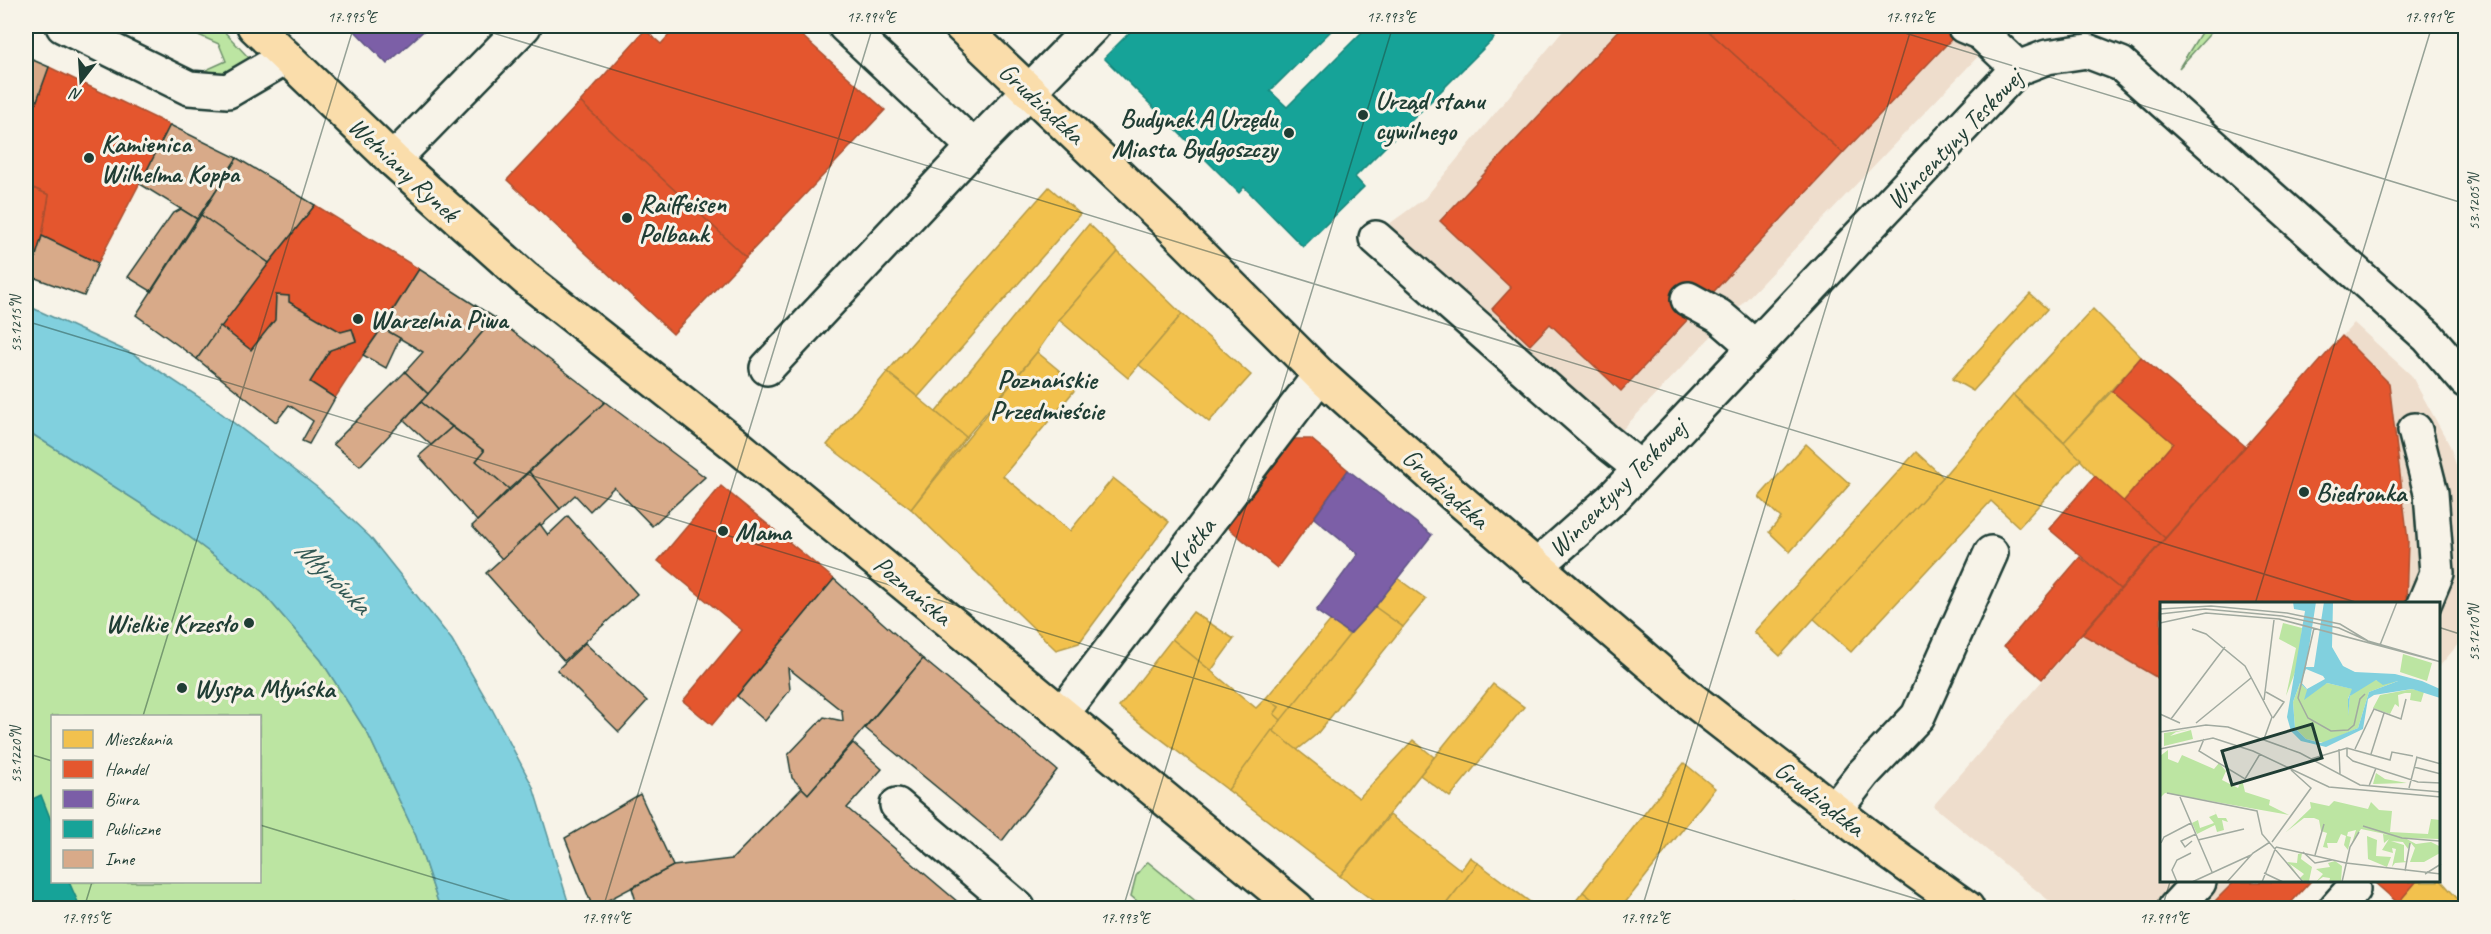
<svg xmlns="http://www.w3.org/2000/svg" width="2491" height="934" font-family="Caveat,sans-serif">
<style>
.built{fill:#edc}
.green{fill:#bce5a2;stroke:#6e916b;stroke-width:1.5;fill-rule:evenodd}
.water{fill:#81d0de;stroke:#5a959a;stroke-width:1.5}
.homes{fill:#f2c14e;stroke:#b39946;stroke-width:1.5}
.shops{fill:#e4572e;stroke:#a94f30;stroke-width:1.5}
.offices{fill:#7b5ea7;stroke:#5f5484;stroke-width:1.5}
.public{fill:#17a398;stroke:#19847a;stroke-width:1.5}
.building{fill:#d8aa89;stroke:#1f3d34;stroke-width:1.5}
.lines{fill:none;stroke-linecap:round;stroke-linejoin:round}
.minor-casing{stroke:#1f3d34;stroke-width:38}
.major-casing{stroke:#1f3d34;stroke-width:38}
.minor{stroke:#f7f3e8;stroke-width:33}
.major{stroke:#faddab;stroke-width:33}
.ticks{fill:none;stroke:#1f3d34;stroke-width:1.5;stroke-opacity:0.45}
.poi-dot{fill:#1f3d34;stroke:#f7f3e8;stroke-width:2}
.labels{text-anchor:middle;stroke-width:6;stroke-linejoin:round;paint-order:stroke}
.poi-label{font-size:26px;font-weight:bold;fill:#1f3d34;stroke:#f7f3e8;text-anchor:start}
.street-label{font-size:26px;fill:#1f3d34;stroke:#f7f3e8}
.neighbourhood-label{font-size:27px;font-weight:bold;fill:#1f3d34;stroke:#f7f3e8}
.water-label{font-size:27px;font-style:italic;fill:#335a56;stroke:#f7f3e8}
.inset-road{fill:none;stroke:#a1aaa0;stroke-width:1.5}
.view{fill:#1f3d34;fill-opacity:0.15;stroke:#1f3d34;stroke-width:3}
.inset-edge{fill:none;stroke:#1f3d34;stroke-width:3}
.neatline{fill:none;stroke:#1f3d34;stroke-width:2}
.ticks-label{font-size:15px;text-anchor:middle;fill:#1f3d34}
</style>
<rect width="100%" height="100%" fill="#f7f3e8"/>
<filter id="ink" filterUnits="userSpaceOnUse"><feTurbulence type="fractalNoise" baseFrequency=".0167" numOctaves="2"/><feDisplacementMap in="SourceGraphic" scale="12" xChannelSelector="R" yChannelSelector="G"/><feConvolveMatrix kernelMatrix="1 2 1 2 8 2 1 2 1" color-interpolation-filters="sRGB"/></filter>
<g filter="url(#ink)">
<g class="built">
<polygon points="1567,26 2007,26 1602,451 1389,224 1425,198"/>
<polygon points="2354,323 2411,375 2450,446 2465,492 2465,636 2439,667 2438,604 2161,604 2161,882 2234,882 2208,908 2058,908 1933,806"/>
</g>
<g class="green">
<polygon points="178,26 219,26 250,59 221,78 205,74 206,70 226,61 219,44"/>
<polygon points="2205,26 2217,26 2179,68"/>
<path d="M26 430 171 523 263 593 321 660 368 734 416 836 440 908H26ZM52 716H260V882H52Z"/>
<polygon points="1147,862 1148,862 1204,908 1145,908 1131,896 1136,876"/>
</g>
<polygon class="water" points="26,305 135,355 208,403 318,488 370,537 452,640 492,709 533,787 570,908 440,908 416,836 368,734 321,660 263,593 171,523 26,430"/>
<g class="homes">
<polygon points="1049,187 1080,214 918,397 887,372"/>
<polygon points="1089,224 1118,252 1059,320 1037,352 966,437 936,412"/>
<polygon points="1118,252 1182,314 1128,378 1059,320"/>
<polygon points="2030,294 2047,309 1973,391 1952,379"/>
<polygon points="2093,309 2141,357 2064,442 2013,395"/>
<polygon points="1182,314 1251,375 1209,422 1139,365"/>
<polygon points="1037,352 1078,386 1003,476 1070,531 1113,478 1169,522 1079,643 1056,650 911,509"/>
<polygon points="887,372 966,437 911,509 827,445"/>
<polygon points="2112,391 2173,443 2123,502 2095,476 2064,442"/>
<polygon points="2013,395 2081,459 2019,527 1991,501 1851,652 1813,618 1943,477"/>
<polygon points="1806,444 1850,484 1790,552 1769,532 1781,518 1759,497"/>
<polygon points="1916,452 1943,477 1780,656 1754,632"/>
<polygon points="1397,578 1426,599 1403,627 1375,607"/>
<polygon points="1375,607 1403,627 1317,734 1297,750 1272,730 1349,635"/>
<polygon points="1193,612 1234,639 1211,671 1172,639"/>
<polygon points="1331,620 1349,635 1281,720 1274,714 1279,707 1266,698"/>
<polygon points="1172,639 1256,708 1266,698 1279,707 1274,714 1281,720 1228,790 1119,707"/>
<polygon points="1493,684 1524,707 1450,797 1420,775"/>
<polygon points="1272,730 1359,798 1413,740 1434,757 1340,876 1228,790"/>
<polygon points="1684,763 1715,788 1621,908 1603,908 1583,892"/>
<polygon points="1390,815 1461,870 1470,857 1478,863 1443,908 1383,908 1340,876"/>
<polygon points="1478,863 1538,908 1443,908"/>
<polygon points="2438,877 2466,908 2393,908 2416,882 2438,882"/>
<polygon points="1583,892 1603,908 1570,908"/>
<polygon points="1794,901 1806,908 1788,908"/>
</g>
<g class="shops">
<polygon points="677,26 791,26 885,110 746,257 580,102 645,30 661,44"/>
<polygon points="1623,26 1703,26 1843,153 1621,391 1550,324 1530,345 1492,309 1511,288 1440,221"/>
<polygon points="1703,26 1964,26 1843,153"/>
<polygon points="49,67 170,125 98,263 42,236 49,195 26,185 26,131"/>
<polygon points="580,102 746,257 673,334 507,180"/>
<polygon points="26,185 49,195 42,236 30,276 26,274"/>
<polygon points="315,205 419,269 335,398 310,382 330,350 356,341 352,329 341,332 289,302 289,296 276,295 275,320 251,350 220,326"/>
<polygon points="2342,336 2389,383 2408,541 2406,604 2161,604 2161,680 2082,634"/>
<polygon points="2141,357 2245,446 2165,538 2123,502 2173,443 2112,391"/>
<polygon points="1294,439 1311,439 1348,470 1277,568 1227,527"/>
<polygon points="2095,476 2165,538 2120,589 2049,529"/>
<polygon points="721,486 834,579 712,725 683,701 742,630 658,561"/>
<polygon points="2080,557 2120,589 2042,679 2004,646"/>
<polygon points="2234,882 2310,882 2286,908 2208,908"/>
<polygon points="2374,882 2416,882 2398,903"/>
</g>
<g class="offices">
<polygon points="350,26 429,26 387,64"/>
<polygon points="1348,470 1432,535 1375,607 1350,634 1316,611 1358,554 1314,518"/>
</g>
<g class="public">
<polygon points="1136,26 1336,26 1270,91 1287,107 1368,26 1480,26 1494,38 1355,177 1364,187 1303,247 1244,187 1239,193 1104,58"/>
<polygon points="41,795 52,823 52,882 69,882 78,902 62,908 26,908 26,802"/>
</g>
<g class="building">
<polygon points="26,57 49,67 26,131"/>
<polygon points="170,125 237,158 197,219 140,184"/>
<polygon points="237,158 315,205 269,263 201,215"/>
<polygon points="181,209 197,219 151,291 128,277 172,214"/>
<polygon points="201,215 269,263 197,359 136,315"/>
<polygon points="42,236 98,263 84,296 30,276"/>
<polygon points="419,269 495,318 428,394 405,372 423,352 382,328"/>
<polygon points="276,295 289,296 289,302 341,332 352,329 356,341 330,350 310,382 335,398 309,444 302,441 313,421 289,405 276,422 197,359 220,326 251,350 275,320"/>
<polygon points="495,318 605,402 509,489 476,461 484,451 421,402"/>
<polygon points="382,328 400,338 386,368 363,355"/>
<polygon points="405,372 428,394 360,466 333,444"/>
<polygon points="421,402 452,427 431,445 404,420"/>
<polygon points="605,402 705,477 652,526 614,487 590,511 575,495 560,509 529,472"/>
<polygon points="452,427 484,451 476,461 509,489 477,521 419,456"/>
<polygon points="529,472 560,509 502,559 472,526"/>
<polygon points="568,516 637,594 564,661 486,573 540,524 548,535"/>
<polygon points="834,579 923,659 808,794 792,778 788,755 824,717 843,721 842,711 788,668 790,690 765,721 737,696"/>
<polygon points="585,643 647,701 619,732 557,670"/>
<polygon points="923,659 1057,770 1002,841 865,728"/>
<polygon points="853,743 882,769 847,808 965,908 638,908 632,888 673,866 732,859 802,788 808,794"/>
<polygon points="640,794 673,866 593,908 565,838"/>
</g>
<g class="lines">
<defs>
<g id="minor">
<polyline points="63,26 189,88 228,91 286,57"/>
<polyline points="1964,26 1981,33 2018,68"/>
<polyline points="974,147 1093,26"/>
<polyline points="393,160 524,26"/>
<polyline points="1376,238 1606,441 1640,468"/>
<polyline points="1688,299 1719,316 1755,347"/>
<polyline points="767,368 974,147 845,26"/>
<polyline points="2415,430 2431,493 2437,573 2424,604"/>
<polyline points="1536,567 1611,500 2018,68 2047,57 2087,51 2121,64 2428,337 2466,381"/>
<polyline points="1062,714 1320,375"/>
<polyline points="897,805 1018,908"/>
<polyline points="1835,810 1863,774 1918,716 1991,553"/>
<polyline points="2175,908 2199,882"/>
<polyline points="2336,908 2353,889"/>
</g>
<g id="major">
<polyline points="254,26 393,160 525,278 741,449 1297,908"/>
<polyline points="961,26 1167,222 1320,375 1454,495 1689,697 1886,850 1967,908"/>
</g>
</defs>
<use href="#minor" class="minor-casing"/>
<use href="#major" class="major-casing"/>
<use href="#minor" class="minor"/>
<use href="#major" class="major"/>
</g>
</g>
<path class="ticks" d="M470 26 2362 604M1882 26 2466 204M26 321 1946 908M2255 604 2432 26M2438 627 2466 636M143 716 354 26M26 753 52 761M260 825 534 908M84 908 92 882M603 908 873 26M1123 908 1393 26M1642 908 1912 26M2162 908 2170 882"/>
<g class="poi-dot">
<circle cx="1363" cy="115" r="6"/>
<circle cx="1289" cy="133" r="6"/>
<circle cx="89" cy="158" r="6"/>
<circle cx="627" cy="218" r="6"/>
<circle cx="358" cy="319" r="6"/>
<circle cx="2304" cy="492" r="6"/>
<circle cx="723" cy="531" r="6"/>
<circle cx="249" cy="623" r="6"/>
<circle cx="182" cy="688" r="6"/>
</g>
<g class="labels">
<g class="poi-label">
<text x="1375" y="109">Urząd stanu<tspan x="1375" dy="30">cywilnego</tspan></text>
<text x="1277" y="127" text-anchor="end">Budynek A Urzędu<tspan x="1277" dy="30">Miasta Bydgoszczy</tspan></text>
<text x="101" y="152">Kamienica<tspan x="101" dy="30">Wilhelma Koppa</tspan></text>
<text x="639" y="212">Raiffeisen<tspan x="639" dy="30">Polbank</tspan></text>
<text x="370" y="328">Warzelnia Piwa</text>
<text x="2316" y="501">Biedronka</text>
<text x="735" y="540">Mama</text>
<text x="237" y="632" text-anchor="end">Wielkie Krzesło</text>
<text x="194" y="697">Wyspa Młyńska</text>
</g>
<g class="street-label">
<text transform="translate(1042 103) rotate(43)" y="9">Grudziądzka</text>
<text transform="translate(1954 139) rotate(-46)" y="9">Wincentyny Teskowej</text>
<text transform="translate(404 169) rotate(43)" y="9">Wełniany Rynek</text>
<text transform="translate(1446 488) rotate(42)" y="9">Grudziądzka</text>
<text transform="translate(1617 488) rotate(-45)" y="9">Wincentyny Teskowej</text>
<text transform="translate(1191 545) rotate(-53)" y="9">Krótka</text>
<text transform="translate(913 590) rotate(40)" y="9">Poznańska</text>
<text transform="translate(1820 798) rotate(38)" y="9">Grudziądzka</text>
</g>
<g class="neighbourhood-label">
<text x="1047" y="388">Poznańskie<tspan x="1047" dy="31">Przedmieście</tspan></text>
</g>
<g class="water-label">
<text transform="translate(333 577) rotate(44)" y="9">Młynówka</text>
</g>
</g>
<g transform="translate(2160 602)">
<rect width="280" height="280" fill="#f7f3e8"/>
<path d="M123 21 142 26 139 60 126 94 136 46 119 37ZM243 52 272 61 267 79 240 70ZM216 78 224 81 238 79 209 90 198 126 164 141 146 137 135 126 133 100 140 81 147 88 167 81 193 87 188 96V113L190 94 208 79ZM252 87 264 90 261 100 250 98 251 91H245L238 93 239 105 235 102 230 112 213 106 220 93ZM32 127 16 130 10 134 31 128 33 137 4 144V131ZM8 148V157L18 161 22 153 54 167 59 161 66 169 62 178 78 186 82 177 85 190 110 198 109 203 129 213 5 191 1 195 0 154ZM216 171 225 177 247 181 213 182ZM174 199 208 207 211 200 219 208 232 209 230 230 268 232 271 217 280 218V237L245 236 256 242 271 240 279 244 280 240V251L264 260H250L255 246 251 241 248 247 243 240 231 239 244 243V259L248 260 235 261 232 265 236 247 232 246 233 251 222 248 229 237 224 241 223 232 230 233 201 227 192 241 196 228 188 230 187 234 191 235 188 248 184 243 186 234 181 232 177 241H167L168 246 163 245 167 231 161 229 159 218 154 216H144L126 230 151 206 150 200 169 204ZM53 205 58 216H66L68 220 62 218 64 228 57 230 55 223 37 232 32 221 38 218 40 226 54 221 49 215 56 212ZM207 234 217 238 216 254 231 255 227 265 208 257ZM138 252 142 251 141 257 152 265 149 279 153 280H145L140 276 144 272 130 262 139 275 127 260 137 261ZM175 259 182 264 181 280H169L170 276 163 275 156 280 163 272 156 267 170 265 168 261Z" fill="#bce5a2"/>
<path d="M133 0H156L146 65H154L164 0H173L172 45 183 64 195 70 235 72 262 79 280 87V96L252 87 214 93 208 97 203 127 166 145 141 139 131 129 127 115 145 9 134 7ZM146 67 163 74 165 77 147 87 141 80ZM216 78 223 83 238 79 209 90 198 126 161 141 146 137 135 126 133 100 140 81 147 88 144 98 167 81 192 87 188 97V114L190 94Z" fill="#81d0de" fill-rule="evenodd"/>
<path class="inset-road" d="M0 7 51 4 127 11 180 22 208 39M0 12 45 7 122 14 179 26 208 39 281 60M0 21 46 11 119 17 281 60M154 26 138 96 148 116 171 129 188 128 194 123 200 97 205 92M32 27 46 32 85 64 112 115 104 137M220 43 237 0M106 90 124 100 113 116M104 98 114 18M0 112 20 121M11 117 65 45M36 121 91 76M0 130 46 123 68 125 140 151 200 183 281 190M44 137 39 149 85 177 100 152M187 146V154L193 159 258 180 281 181M0 147 53 136 93 149 169 185 281 195M179 147 180 172M195 147 214 107 241 117 246 97M211 152 224 111M256 155 281 162M151 157 187 146 230 158 232 150 253 154M254 165 281 172M209 184 216 166M249 186 257 155M7 191 97 209 102 232 143 280M20 195 52 270M203 224 242 236 279 239M38 238 84 227M32 239 25 245 21 239 36 232M112 240 151 186 131 168M1 241 4 235 31 221M116 245 186 261 281 272M143 250 155 261 172 258M155 253 164 222M245 269 250 241M104 271 123 280M265 272 281 262M17 280 12 268 17 258 31 251M32 280 91 253M67 280 93 251 110 240M102 280 116 245M182 280 190 245 199 230"/>
<path class="view" d="M152 122 162 156 72 183 62 149Z"/>
<rect width="280" height="280" class="inset-edge"/>
</g>
<rect width="2491" height="934" fill="none" stroke="#f7f3e8" stroke-width="66"/>
<rect x="51" y="715" width="210" height="168" fill="#f7f3e8" stroke="#a1aaa0" stroke-width="1.5"/>
<rect x="63" y="730" width="30" height="18" fill="#f2c14e" stroke="#a1aaa0" stroke-width="1.5"/>
<text x="105" y="745" font-size="18" fill="#1f3d34">Mieszkania</text>
<rect x="63" y="760" width="30" height="18" fill="#e4572e" stroke="#a1aaa0" stroke-width="1.5"/>
<text x="105" y="775" font-size="18" fill="#1f3d34">Handel</text>
<rect x="63" y="790" width="30" height="18" fill="#7b5ea7" stroke="#a1aaa0" stroke-width="1.5"/>
<text x="105" y="805" font-size="18" fill="#1f3d34">Biura</text>
<rect x="63" y="820" width="30" height="18" fill="#17a398" stroke="#a1aaa0" stroke-width="1.5"/>
<text x="105" y="835" font-size="18" fill="#1f3d34">Publiczne</text>
<rect x="63" y="850" width="30" height="18" fill="#d8aa89" stroke="#a1aaa0" stroke-width="1.5"/>
<text x="105" y="865" font-size="18" fill="#1f3d34">Inne</text>
<g transform="translate(81 81) rotate(197)" stroke="#f7f3e8" stroke-width="4.5" paint-order="stroke">
<path d="M0-4.5L10 22L0 15L-10 22Z" fill="#1f3d34"/>
<text y="-9" font-size="16" font-weight="bold" text-anchor="middle" fill="#1f3d34">N</text>
</g>
<rect x="33" y="33" width="2425" height="868" class="neatline"/>
<g class="ticks-label">
<text x="352" y="22">17.995°E</text>
<text x="871" y="22">17.994°E</text>
<text x="1391" y="22">17.993°E</text>
<text x="1910" y="22">17.992°E</text>
<text x="2429" y="22">17.991°E</text>
<text transform="translate(2474 202) rotate(-90)" y="5">53.1205°N</text>
<text transform="translate(16 324) rotate(-90)" y="5">53.1215°N</text>
<text transform="translate(2474 633) rotate(-90)" y="5">53.1210°N</text>
<text transform="translate(16 755) rotate(-90)" y="5">53.1220°N</text>
<text x="86" y="923">17.995°E</text>
<text x="606" y="923">17.994°E</text>
<text x="1125" y="923">17.993°E</text>
<text x="1645" y="923">17.992°E</text>
<text x="2164" y="923">17.991°E</text>
</g>
</svg>
